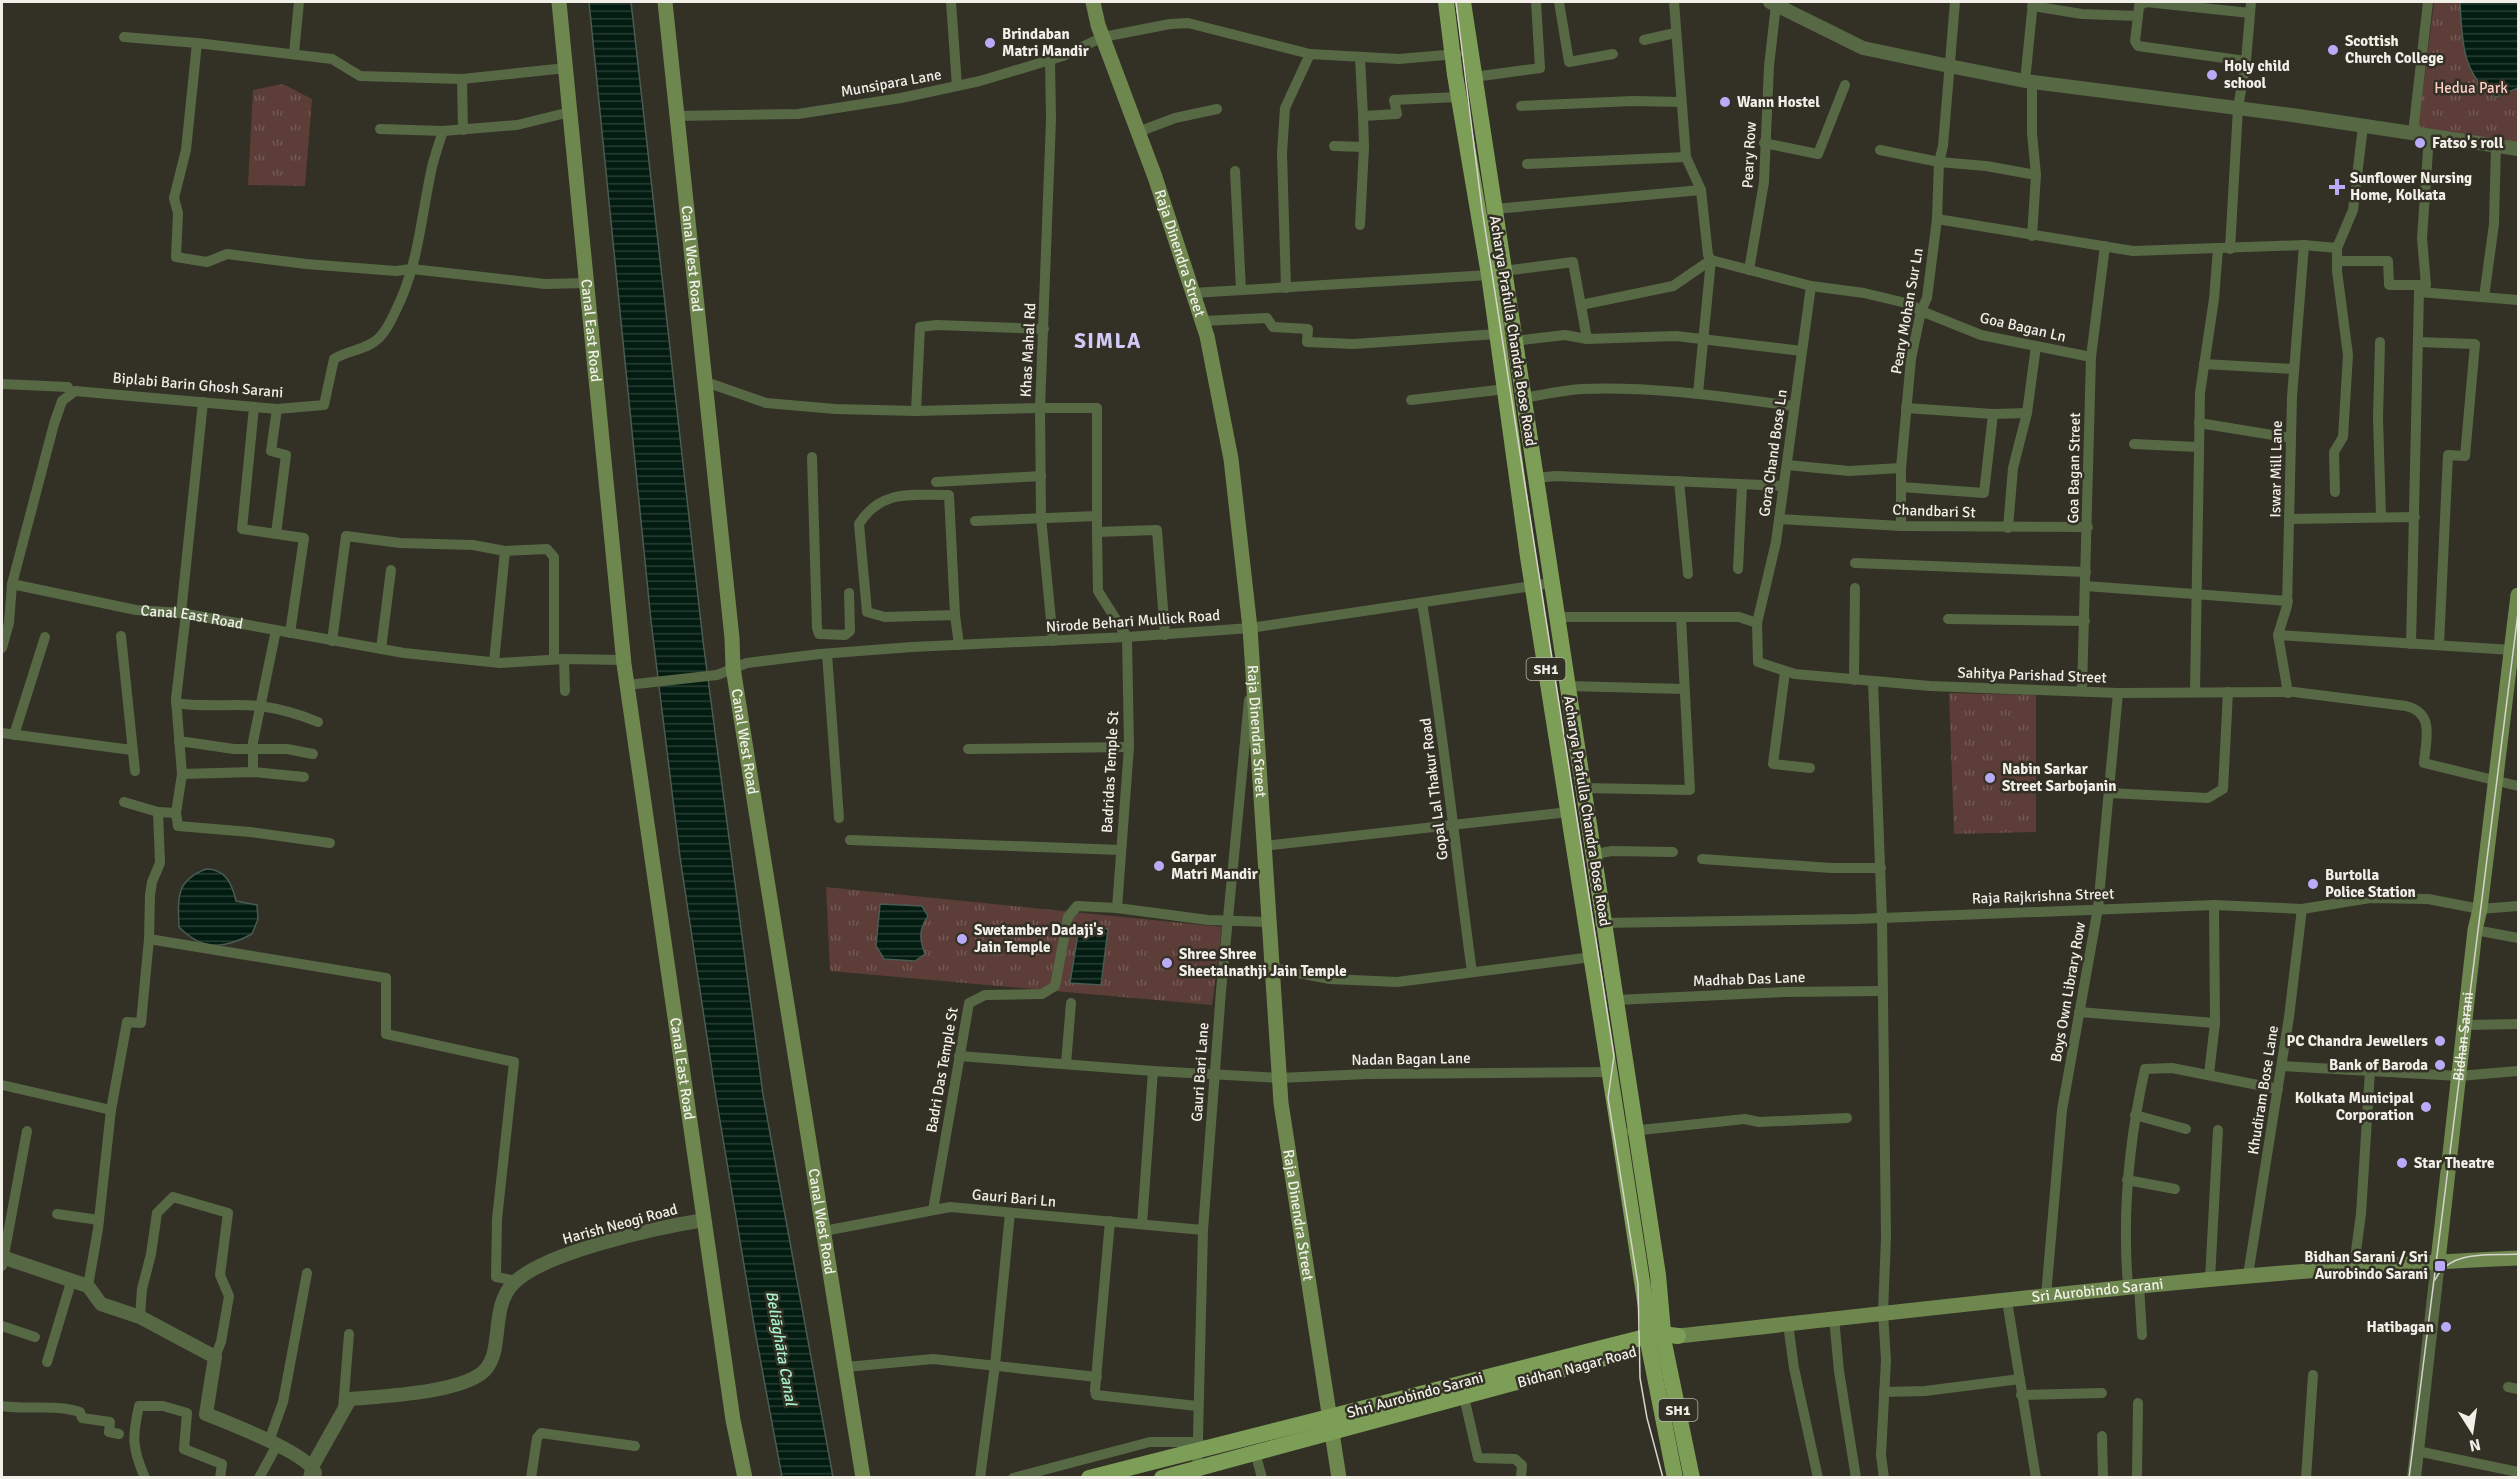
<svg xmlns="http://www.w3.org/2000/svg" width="2520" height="1479" font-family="Signika,sans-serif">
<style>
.park{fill:url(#park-tufts)}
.water{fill:url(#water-rules);stroke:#4a5b52;stroke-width:1.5}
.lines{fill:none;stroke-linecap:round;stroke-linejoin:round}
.minor{stroke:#576845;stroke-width:10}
.tertiary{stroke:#576845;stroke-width:14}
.secondary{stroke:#6d874f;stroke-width:15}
.primary{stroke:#7d9e56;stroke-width:16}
.tram{stroke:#d6d4cc;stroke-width:1.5}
.poi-dot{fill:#b9abf7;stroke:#333025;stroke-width:2}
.labels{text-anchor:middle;stroke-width:5;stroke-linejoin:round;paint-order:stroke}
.shield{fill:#333025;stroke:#b8b6ae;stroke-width:1.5}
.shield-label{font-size:14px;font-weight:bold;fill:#f1efe8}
.poi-label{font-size:15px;font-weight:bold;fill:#f1efe8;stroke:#333025;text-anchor:start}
.street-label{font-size:15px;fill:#f1efe8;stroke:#333025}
.park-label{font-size:15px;fill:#fecdc3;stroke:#333025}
.water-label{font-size:16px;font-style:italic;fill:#a4f3cc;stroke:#333025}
.district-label{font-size:21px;font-weight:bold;letter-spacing:1.5px;fill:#d1caf6;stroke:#333025}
</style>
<defs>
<pattern id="park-tufts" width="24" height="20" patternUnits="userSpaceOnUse" patternTransform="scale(1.5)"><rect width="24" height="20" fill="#5c3d37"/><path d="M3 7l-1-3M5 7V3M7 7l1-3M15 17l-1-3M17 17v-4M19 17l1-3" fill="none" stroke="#745954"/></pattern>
<pattern id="water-rules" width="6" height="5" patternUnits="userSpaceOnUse" patternTransform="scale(1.5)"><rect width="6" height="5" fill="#031c11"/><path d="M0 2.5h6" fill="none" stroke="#283d34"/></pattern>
</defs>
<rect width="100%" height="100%" fill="#333025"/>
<g class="park">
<polygon points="2434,2 2518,2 2518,144 2418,130"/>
<polygon points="283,84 312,99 305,186 248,185 253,90"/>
<polygon points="1949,693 2036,695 2036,832 1954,834"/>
<polygon points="826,887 1222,927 1212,1005 830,971"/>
</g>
<g class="water">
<polygon points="589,2 631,2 703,641 763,1095 833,1477 782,1477 755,1331 716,1097 680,857 651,621"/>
<path d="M2460 2H2518V88L2496 97C2461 76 2462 38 2460 2Z"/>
<path d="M206 869C225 869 232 883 236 901L257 905 258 919 252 934C224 949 202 951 179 927 178 898 175 881 206 869Z"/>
<path d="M880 904 922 906 928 916C919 930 919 938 925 954L915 961 884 959 876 946Z"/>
<polygon points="1079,927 1108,929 1101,985 1070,983"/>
</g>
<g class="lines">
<g class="minor">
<polyline points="951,2 957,86"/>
<polyline points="1559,2 1569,62 1613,54"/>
<polyline points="2032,6 2082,14 2138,16 2135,41 2138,46 2246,61"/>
<polyline points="2138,16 2139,6 2146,2 2250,13"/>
<polyline points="124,37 197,43"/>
<polyline points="1644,40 1675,33"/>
<polyline points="294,53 299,2"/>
<polyline points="1360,57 1363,116"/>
<polyline points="1474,77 1540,68 1536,2"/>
<polyline points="462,79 566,68"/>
<polyline points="2025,81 2033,2"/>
<polyline points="1521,106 1633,101 1681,102"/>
<polyline points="676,116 798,114 901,98 980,81 1063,56 1103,37 1170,24 1188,23 1310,54 1399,59 1457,54"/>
<polyline points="380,129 443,131"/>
<polyline points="463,130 462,79 360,76 332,59 197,43 186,150 174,198 178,213 176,257 207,262 227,254 306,264 396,271 412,269 545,284 587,283"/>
<polyline points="1138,132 1175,118 1217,109"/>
<polyline points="2413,133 2428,2"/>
<polyline points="1764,143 1818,154 1845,85"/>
<polyline points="1334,146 1364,147"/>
<polyline points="1880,150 1939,162 1986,166 2036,175"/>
<polyline points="1527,164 1686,157"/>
<polyline points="1235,171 1241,290"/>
<polyline points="1495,209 1701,190"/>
<polyline points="1937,219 2133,251 2304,245 2337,248"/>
<polyline points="1360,225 1364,147 1363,116 1397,114 1394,100 1458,97"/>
<polyline points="2032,236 2036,175 2032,133 2032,81"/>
<polyline points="2230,249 2238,108 2246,61 2251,2"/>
<polyline points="2337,261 2388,261 2389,285 2426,285"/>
<polyline points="1749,270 1764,182 1769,66 1776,5"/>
<polyline points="1504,271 1573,262 1587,339"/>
<polyline points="1286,288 1282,153 1285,108 1310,54"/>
<polyline points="2419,292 2518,300"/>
<polyline points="1193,293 1489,275"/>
<polyline points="2484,297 2494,224 2496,145"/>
<polyline points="1581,305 1673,286 1711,260 1708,255 1701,190 1686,157 1674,2"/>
<polyline points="1202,321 1267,318 1273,327 1308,329 1307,342 1354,344 1497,334"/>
<polyline points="1514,341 1565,335 1587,339 1676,336 1802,351"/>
<polyline points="2380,342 2378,418 2381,516"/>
<polyline points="2418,342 2475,344 2465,456 2448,455 2439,645"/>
<polyline points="2204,364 2294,369"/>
<polyline points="703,381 766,403 835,409 916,411 1040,408 1051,119 1050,60"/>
<polyline points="2,384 68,387"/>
<polyline points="1698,393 1711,260 1811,286 1864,293 1910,304 1921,311 1981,335 2091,357"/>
<path d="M1523 398C1543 395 1563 390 1582 389 1653 386 1724 397 1794 406"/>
<polyline points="1411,400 1506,389"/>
<polyline points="254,407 242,529 304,538 290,633"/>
<polyline points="916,411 920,327 937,325 1044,329"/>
<polyline points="1993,414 2027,413"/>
<polyline points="2199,423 2291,438"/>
<polyline points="2134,444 2198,447"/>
<polyline points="812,457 817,628 819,634 845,635 850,631 849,593"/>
<polyline points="1787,465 1849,471 1901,468"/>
<polyline points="1536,478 1556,476 1783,486"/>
<polyline points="1679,481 1688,574"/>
<polyline points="936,482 1041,476"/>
<polyline points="1901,487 1984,493 1993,414 1906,408"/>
<polyline points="2335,492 2334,452 2343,437 2348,355 2337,271 2337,248 2353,210 2363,126"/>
<polyline points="1779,519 1901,526 2088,527"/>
<polyline points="2290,519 2415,517"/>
<polyline points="975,521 1097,516"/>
<polyline points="1901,526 1901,468 1911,359 1921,311 1927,298 1937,219 1939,162 1943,146 1955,2"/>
<polyline points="2008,528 2013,468 2027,413 2036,346"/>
<polyline points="1097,532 1098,591 1127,637 1129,747 1117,908"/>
<polyline points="276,534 286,455 271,451 277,409"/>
<polyline points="1855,563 2086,572"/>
<polyline points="1738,569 1742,485"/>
<path id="s1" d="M12 584 136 610 181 613 404 653 500 663 564 659 623 660"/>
<polyline points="2086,586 2288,601"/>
<path d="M1422 603C1443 726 1455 849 1472 972"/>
<polyline points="181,613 203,402"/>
<polyline points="186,613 176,699 182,774 176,813 178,826 250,832 330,843"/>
<path d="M955 615 885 617 867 612 859 524C881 489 912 495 949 495L955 615 959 645"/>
<path d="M1556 617H1739L1757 623 1758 662 1795 674 1930 686 2118 693 2294 692 2406 706C2435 713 2426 739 2424 763L2518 786"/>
<polyline points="1948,619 2085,621"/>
<polyline points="1757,623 1776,542 1811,286"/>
<polyline points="2278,635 2512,650"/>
<polyline points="121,636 135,771"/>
<polyline points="332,641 346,536 400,543 473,545 505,551 547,549 554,557 554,659"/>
<polyline points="1053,641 1041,517 1040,408 1097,408 1097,532 1157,530 1165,635"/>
<polyline points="2411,644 2419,292 2426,285 2422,238 2429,136"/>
<path d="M2 648 9 623 12 584 54 424 62 401 75 391 277 409 324 405 334 359C348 350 367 350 379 338 386 331 392 319 396 310 419 264 421 216 432 167 435 155 439 143 443 131L517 125 570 112"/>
<polyline points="381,649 391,570"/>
<polyline points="827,654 839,818"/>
<polyline points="564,659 565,691"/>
<polyline points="494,662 505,551"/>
<polyline points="1785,672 1773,764 1810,768"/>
<polyline points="1854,680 1855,588"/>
<polyline points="1873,681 1882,918 1886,1237 1883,1313 1886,1360 1881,1455 1884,1478"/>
<polyline points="627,685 717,675 747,663 820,654 912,647 1127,637 1250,628 1552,583"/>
<polyline points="1568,686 1684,689"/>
<polyline points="2082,691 2091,357 2105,246"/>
<polyline points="2195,692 2200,393 2214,299 2218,249"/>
<polyline points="2288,693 2278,635 2287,606 2292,397 2304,245"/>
<path d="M176 703C204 708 232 703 260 706 281 709 299 714 318 722"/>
<polyline points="2,733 132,750"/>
<polyline points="14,735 45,637"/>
<polyline points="179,741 234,749 287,749 313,754"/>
<polyline points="968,749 1129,747"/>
<polyline points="253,772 253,742 276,630"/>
<polyline points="182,774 253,772 304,777"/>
<polyline points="1584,788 1690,790 1681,617"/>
<polyline points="2109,793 2208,798 2223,789 2228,692"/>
<polyline points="124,802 158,812 176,813"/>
<polyline points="850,840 1121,850"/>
<polyline points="1264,846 1569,812"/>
<polyline points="1595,854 1612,851 1673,852"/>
<polyline points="1702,859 1831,868 1881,868"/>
<polyline points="1600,923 1857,919 2214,905 2302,909 2370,898 2428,899 2480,909 2518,906"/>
<polyline points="2475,930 2518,938"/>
<polyline points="149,939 386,978 386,1034 514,1062 497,1219 496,1277 517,1281"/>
<polyline points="1272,968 1330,979 1397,982 1592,957"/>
<polyline points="1616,1000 1783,992 1882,991"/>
<polyline points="2079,1012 2215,1023"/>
<polyline points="2465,1025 2518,1024"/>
<polyline points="959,1056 1153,1071 1279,1078 1368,1074 1608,1072"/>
<polyline points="1066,1064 1071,1003"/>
<polyline points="2282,1066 2459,1076"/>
<polyline points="2209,1074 2215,1023 2214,905"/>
<polyline points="2459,1076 2518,1071"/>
<polyline points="2,1085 111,1110"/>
<polyline points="2135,1115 2186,1129"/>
<polyline points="1631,1131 1745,1119 1759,1122 1847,1118"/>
<polyline points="2127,1180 2175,1189"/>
<polyline points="933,1210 969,1003 985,995 1042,994 1055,986 1068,917 1077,906 1117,908 1208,920 1269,922"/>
<polyline points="57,1214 99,1220"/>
<polyline points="1110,1221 1095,1390 1096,1395 1197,1406"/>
<polyline points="1142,1224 1153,1071"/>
<polyline points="824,1231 950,1207 1203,1230"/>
<polyline points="2,1266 27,1131"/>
<polyline points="2354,1266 2361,1214 2370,1071"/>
<polyline points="2248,1275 2289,1017 2302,909"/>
<polyline points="2210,1279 2218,1130"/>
<polyline points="2139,1285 2142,1335"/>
<polyline points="88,1286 98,1229 111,1110 127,1022 141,1023 149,939 150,895 152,882 160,863 158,812"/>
<path d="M2128 1286C2122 1212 2129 1140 2145 1069L2172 1068 2278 1089"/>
<polyline points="2046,1296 2062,1110 2098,908 2118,693"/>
<polyline points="2007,1301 2036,1478"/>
<polyline points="140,1317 142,1289 151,1254 157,1213 173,1197 228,1213 220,1275 229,1296 221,1342 215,1357"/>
<polyline points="1834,1318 1839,1371 1856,1478"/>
<polyline points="1788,1324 1794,1368 1818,1478"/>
<polyline points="2,1326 35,1337"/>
<polyline points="47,1362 72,1279"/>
<polyline points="846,1367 933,1359 1097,1377"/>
<polyline points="2508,1387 2518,1389"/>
<polyline points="1884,1392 1925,1391 2020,1379"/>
<polyline points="2021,1395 2102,1393"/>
<polyline points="1464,1397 1478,1458 1515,1459 1522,1465 1521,1478"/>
<path d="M2 1406C28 1410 55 1404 80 1412L82 1418 110 1422 109 1432 119 1434"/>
<polyline points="343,1409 349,1334"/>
<polyline points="2102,1436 2103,1478"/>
<polyline points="269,1441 283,1402 307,1273"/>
<polyline points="2417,1451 2518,1472"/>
<polyline points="1255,1452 1262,1478"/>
<path d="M145 1478C132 1448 132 1437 139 1406H163L187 1413 184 1449 222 1464 220 1478"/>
<polyline points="259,1478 277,1445"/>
<polyline points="531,1478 537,1438 541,1433 635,1446"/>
<polyline points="980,1478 995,1365 1010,1213"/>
<polyline points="1013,1478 1150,1442 1199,1442"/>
<polyline points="1197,1478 1203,1230 1221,991 1249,700"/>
<polyline points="2137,1478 2138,1403"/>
<polyline points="2306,1478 2313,1375"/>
</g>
<g class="tertiary">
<polyline points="1770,2 1863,48 1949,66 2025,81 2292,115 2518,149"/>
<path d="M2 1257 88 1286 101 1304 140 1317 215 1357 206 1414C228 1423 308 1453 315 1473"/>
<path d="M310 1478 313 1465 350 1399C382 1396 459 1393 483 1372 488 1368 493 1358 494 1352 499 1331 496 1304 511 1286 538 1253 660 1227 704 1220"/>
<polyline points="2414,1478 2438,1261"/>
</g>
<g class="secondary">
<path id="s2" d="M559 2 624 664 733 1420 745 1478"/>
<path id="s3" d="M665 2 732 638 733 668 863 1478"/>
<path id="s4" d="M1093 2 1098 25 1155 177 1207 336 1231 459 1250 628 1281 1103 1339 1478"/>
<path id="s5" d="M2438 1261 2475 930 2480 909 2518 595"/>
<path id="s6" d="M1678 1336C1958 1306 2237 1270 2518 1258"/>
</g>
<g class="primary">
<polyline points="1446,2 1455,75 1489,275 1528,557 1619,1132 1647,1314 1649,1347 1675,1478"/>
<polyline points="1463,2 1658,1275 1664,1343 1692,1478"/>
<polyline points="1089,1478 1649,1336 1662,1334 1678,1336"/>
<polyline points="1162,1478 1616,1355"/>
</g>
<g class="tram">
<polyline points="1456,2 1482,209 1614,1056 1608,1098 1638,1284 1640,1378 1647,1418 1663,1478"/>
<path d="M2435 1280C2450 1249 2489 1256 2518 1254"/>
<polyline points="2409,1478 2518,613"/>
</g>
</g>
<g class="poi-dot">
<circle cx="990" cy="43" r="6"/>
<circle cx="2333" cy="50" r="6"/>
<circle cx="2212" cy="75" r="6"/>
<circle cx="1725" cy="102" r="6"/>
<circle cx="2420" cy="143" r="6"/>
<path d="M2334 178h6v6h6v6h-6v6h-6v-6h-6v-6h6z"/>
<circle cx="1990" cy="778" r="6"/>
<circle cx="1159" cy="866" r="6"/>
<circle cx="2313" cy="884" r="6"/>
<circle cx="962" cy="939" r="6"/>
<circle cx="1167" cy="963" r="6"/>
<circle cx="2440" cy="1041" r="6"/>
<circle cx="2440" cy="1065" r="6"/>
<circle cx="2426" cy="1107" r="6"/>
<circle cx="2402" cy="1163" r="6"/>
<rect x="2434" y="1260" width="12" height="12" rx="3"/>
<circle cx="2446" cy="1327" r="6"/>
</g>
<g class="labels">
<g class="shield">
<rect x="1526.5" y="658" width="39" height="22" rx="4.5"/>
<rect x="1658.5" y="1399" width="39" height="22" rx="4.5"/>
</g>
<g class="shield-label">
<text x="1546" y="674">SH1</text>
<text x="1678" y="1415">SH1</text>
</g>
<g class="poi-label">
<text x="1002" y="39">Brindaban<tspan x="1002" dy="17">Matri Mandir</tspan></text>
<text x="2345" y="46">Scottish<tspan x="2345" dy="17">Church College</tspan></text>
<text x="2224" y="71">Holy child<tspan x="2224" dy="17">school</tspan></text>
<text x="1737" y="107">Wann Hostel</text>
<text x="2432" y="148">Fatso's roll</text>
<text x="2350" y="183">Sunflower Nursing<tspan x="2350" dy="17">Home, Kolkata</tspan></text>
<text x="2002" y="774">Nabin Sarkar<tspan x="2002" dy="17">Street Sarbojanin</tspan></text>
<text x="1171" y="862">Garpar<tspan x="1171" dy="17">Matri Mandir</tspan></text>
<text x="2325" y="880">Burtolla<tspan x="2325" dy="17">Police Station</tspan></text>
<text x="974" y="935">Swetamber Dadaji's<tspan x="974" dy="17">Jain Temple</tspan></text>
<text x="1179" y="959">Shree Shree<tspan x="1179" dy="17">Sheetalnathji Jain Temple</tspan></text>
<text x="2428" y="1046" text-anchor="end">PC Chandra Jewellers</text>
<text x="2428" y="1070" text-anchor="end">Bank of Baroda</text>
<text x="2414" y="1103" text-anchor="end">Kolkata Municipal<tspan x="2414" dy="17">Corporation</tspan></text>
<text x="2414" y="1168">Star Theatre</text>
<text x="2428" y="1262" text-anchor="end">Bidhan Sarani / Sri<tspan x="2428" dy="17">Aurobindo Sarani</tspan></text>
<text x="2434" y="1332" text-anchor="end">Hatibagan</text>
</g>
<g class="street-label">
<text transform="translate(891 83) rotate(-10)" y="5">Munsipara Lane</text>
<text transform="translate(1749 155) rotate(-87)" y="5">Peary Row</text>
<text dy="5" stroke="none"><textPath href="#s4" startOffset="266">Raja Dinendra Street</textPath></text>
<text dy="5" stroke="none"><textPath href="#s3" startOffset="258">Canal West Road</textPath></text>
<text transform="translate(1907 311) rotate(-80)" y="5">Peary Mohan Sur Ln</text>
<text transform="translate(2023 327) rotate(13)" y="5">Goa Bagan Ln</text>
<text dy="5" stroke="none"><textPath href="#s2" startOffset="330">Canal East Road</textPath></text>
<text transform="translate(1513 331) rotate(81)" y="5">Acharya Prafulla Chandra Bose Road</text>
<text transform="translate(1028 350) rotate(-87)" y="5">Khas Mahal Rd</text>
<text transform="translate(198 385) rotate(5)" y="5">Biplabi Barin Ghosh Sarani</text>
<text transform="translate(1773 453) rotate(-82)" y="5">Gora Chand Bose Ln</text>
<text transform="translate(2074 468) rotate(-89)" y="5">Goa Bagan Street</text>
<text transform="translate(2276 469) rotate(-89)" y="5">Iswar Mill Lane</text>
<text transform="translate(1934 511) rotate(2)" y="5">Chandbari St</text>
<text dy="5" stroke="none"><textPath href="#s1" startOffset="183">Canal East Road</textPath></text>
<text transform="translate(1133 621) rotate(-4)" y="5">Nirode Behari Mullick Road</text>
<text transform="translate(2032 675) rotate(2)" y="5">Sahitya Parishad Street</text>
<text dy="5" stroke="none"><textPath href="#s4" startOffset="752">Raja Dinendra Street</textPath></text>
<text dy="5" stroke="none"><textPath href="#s3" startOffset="744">Canal West Road</textPath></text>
<text transform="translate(1110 772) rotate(-87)" y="5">Badridas Temple St</text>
<text transform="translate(1434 789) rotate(-97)" y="5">Gopal Lal Thakur Road</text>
<text transform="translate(1587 811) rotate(81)" y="5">Acharya Prafulla Chandra Bose Road</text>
<text transform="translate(2043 896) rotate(-2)" y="5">Raja Rajkrishna Street</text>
<text transform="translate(1749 979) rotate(-2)" y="5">Madhab Das Lane</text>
<text transform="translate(2068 992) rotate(-80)" y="5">Boys Own Library Row</text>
<text dy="5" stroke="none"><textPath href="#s5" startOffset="226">Bidhan Sarani</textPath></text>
<text transform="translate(1411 1059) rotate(-1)" y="5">Nadan Bagan Lane</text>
<text dy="5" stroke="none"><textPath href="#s2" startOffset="1074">Canal East Road</textPath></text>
<text transform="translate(942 1070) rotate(-80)" y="5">Badri Das Temple St</text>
<text transform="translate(1200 1072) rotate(-86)" y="5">Gauri Bari Lane</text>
<text transform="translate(2263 1090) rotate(-81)" y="5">Khudiram Bose Lane</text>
<text transform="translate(1014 1198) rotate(5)" y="5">Gauri Bari Ln</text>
<text dy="5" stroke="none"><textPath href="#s4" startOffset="1238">Raja Dinendra Street</textPath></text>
<text dy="5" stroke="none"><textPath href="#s3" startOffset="1230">Canal West Road</textPath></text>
<text transform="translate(620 1224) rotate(-15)" y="5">Harish Neogi Road</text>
<text dy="5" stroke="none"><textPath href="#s6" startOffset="422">Sri Aurobindo Sarani</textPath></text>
<text transform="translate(1577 1367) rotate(-15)" y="5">Bidhan Nagar Road</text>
<text transform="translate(1415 1395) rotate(-15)" y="5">Shri Aurobindo Sarani</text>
</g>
<g class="park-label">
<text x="2471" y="93">Hedua Park</text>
</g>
<g class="water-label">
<text transform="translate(782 1348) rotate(80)" y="6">Beliāghāta Canal</text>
</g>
<g class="district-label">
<text x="1108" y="348">SIMLA</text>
</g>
</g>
<rect width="2520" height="1479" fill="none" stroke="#f1efe8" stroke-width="6"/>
<g transform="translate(2472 1431) rotate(168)" stroke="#333025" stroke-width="4.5" paint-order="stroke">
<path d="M0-4.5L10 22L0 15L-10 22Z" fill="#f1efe8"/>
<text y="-9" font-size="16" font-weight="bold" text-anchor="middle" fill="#f1efe8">N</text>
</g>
</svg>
